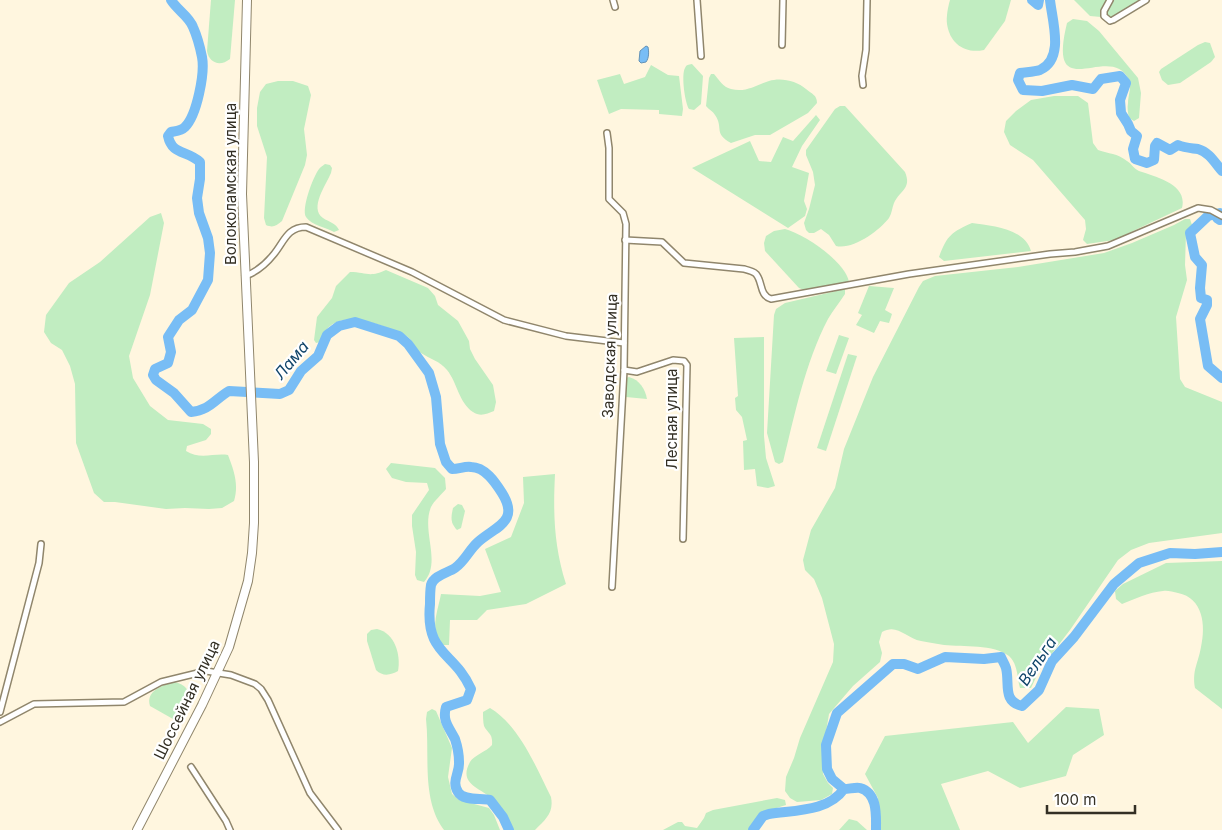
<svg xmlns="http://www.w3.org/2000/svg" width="1222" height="830" font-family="Inter,sans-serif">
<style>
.green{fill:#c1edc1}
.water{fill:#78bdf5;stroke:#6392b6}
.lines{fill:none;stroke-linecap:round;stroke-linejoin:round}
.river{stroke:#78bdf5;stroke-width:10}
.minor-casing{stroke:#90866c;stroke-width:8}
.primary-casing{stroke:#90866c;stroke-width:10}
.minor{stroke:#fff;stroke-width:5}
.primary{stroke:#fff;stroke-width:8}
.labels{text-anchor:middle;stroke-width:4.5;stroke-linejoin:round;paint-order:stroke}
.street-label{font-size:15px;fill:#332f24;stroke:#fff}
.water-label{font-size:16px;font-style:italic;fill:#11456a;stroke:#fff}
</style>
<rect width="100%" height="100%" fill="#fff6df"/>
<g class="green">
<path d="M211 0H235L230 59C220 67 209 63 207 51Z"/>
<path d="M950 0H1011L1005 21 984 50C965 54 950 44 947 24 946 17 948 7 950 0Z"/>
<polygon points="1074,0 1140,0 1112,18 1090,16"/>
<path d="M1073 19 1087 21 1099 31 1138 78 1141 93 1139 118 1134 121 1129 118C1128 113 1127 108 1128 103 1128 96 1132 86 1129 80 1111 40 1046 109 1067 23Z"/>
<polygon points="1205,42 1210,43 1215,57 1211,62 1180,83 1168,85 1162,80 1159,72 1161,69 1198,45"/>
<path d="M692 64 703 76 701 104 694 110 689 109C685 103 681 75 685 68 687 64 688 65 692 64Z"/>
<polygon points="651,65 668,75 679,76 683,109 682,116 659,114 659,110 621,109 609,114 597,80 620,74 624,84 645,77"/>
<path d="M711 74H714C719 80 723 87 731 89 746 93 756 85 769 81 781 77 797 81 806 89 812 94 817 95 817 103L808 113 770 135H755L731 143C713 133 724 128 715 115 713 111 709 110 706 106L709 78Z"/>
<path d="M278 81H293L308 86 311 95 304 129 307 155 305 165 282 221C276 226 273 228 266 225L264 218 267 157 257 126V108L260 92 266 84Z"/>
<path d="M1054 96H1078L1088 103 1093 143 1098 150C1109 154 1117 153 1127 161 1132 164 1134 169 1139 171 1156 177 1188 184 1182 208L1114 240 1087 244 1083 240 1086 229 1085 220 1033 160 1010 145 1004 132 1006 121 1016 111 1031 100Z"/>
<path d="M840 106H845L905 172C912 189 900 190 894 203 892 208 892 213 889 218 879 231 853 250 836 246L829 235 821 229 814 233H809L806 230 804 223 809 209 815 185 813 172 806 155V150L835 109Z"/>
<polygon points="816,115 820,120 802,146 792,167 809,173 804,201 807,209 805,216 788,228 692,168 750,141 759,161 771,162 783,137 793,141"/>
<path d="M325 164 330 165 332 168 331 173C326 185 309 208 323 218 329 222 336 223 339 230L334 232C327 228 311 225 306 217 301 209 313 177 319 169 320 167 323 166 325 164Z"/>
<path d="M161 213 164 223 150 295 129 356 133 378 150 406 168 420 203 424 211 429V434L206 440 187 446 186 451C200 460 213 453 228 455 234 471 239 484 234 501L222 508 209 509 185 508 166 509 115 502H104L94 493 76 443 75 384 70 366 62 350 51 343 44 332 46 315 69 283 100 262 150 217Z"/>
<path d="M1185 219H1190L1192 225 1186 233 1185 265 1187 280 1176 317 1180 379 1185 387 1222 402V533L1149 543 1131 550 1118 560 1070 630 1040 669 1031 688H1020C1017 678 1018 664 1009 656 994 644 963 647 944 645 936 644 928 642 921 641 906 638 897 623 882 632L879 642 882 653 880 662 853 686 829 714 822 756 823 774 828 783 833 788 832 794 821 800 797 802 790 798 785 791 786 777 794 758 800 738 833 662 834 644 822 598 814 579 805 570 803 560 811 530 835 488 844 449 873 377 919 287 923 281 935 276 1018 267 1104 253 1132 243 1174 225Z"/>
<path d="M972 223C992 226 1024 228 1031 251L944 261 939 257C947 235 952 232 972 223Z"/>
<path d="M785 229C804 234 845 261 849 282L804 290 799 288 765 251 764 243 766 236 774 231Z"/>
<path d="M386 270 428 288 435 296 438 305 458 321 469 341 470 349 475 359 493 385 496 402 494 411C487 414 480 417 473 412 459 403 457 382 447 370 440 361 430 359 421 353 415 350 414 342 409 338 404 333 395 331 388 328 364 319 330 310 320 342L316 343 314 340 317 317 332 298 336 286 350 272C366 272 369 278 386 270Z"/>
<polygon points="869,286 894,288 885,310 892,314 889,323 880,321 874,333 856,325 862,315 858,313"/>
<path d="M845 289V294C840 302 833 310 828 319 805 363 795 414 783 462L779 464 775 462 767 433 774 315 776 309 785 303Z"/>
<polygon points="839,335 849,338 836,374 826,371"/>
<polygon points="764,337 764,436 766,458 775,486 768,488 757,486 755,469 744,470 743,441 747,440 742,417 736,410 735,398 738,396 734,338"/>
<polygon points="848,354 857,356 826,451 817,448"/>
<path d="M629 377C640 380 645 389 647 399L626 397V378Z"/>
<path d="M391 463 435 468 445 478 446 489C442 494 434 501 431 507 421 531 442 562 424 582L417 580 415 575 416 552 412 526V515L429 490 427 483 406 482 392 478 386 469Z"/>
<path d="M555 474C553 514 554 546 566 584L526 604 487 610 477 620H450L449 645H442C429 632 438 610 441 594L480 596 501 592 485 549 511 537 524 503 523 477Z"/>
<path d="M458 504 462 505 465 511 461 528 457 530C450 523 451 517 453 508Z"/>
<path d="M1222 561V709L1195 688C1192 670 1198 664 1201 647 1206 625 1203 598 1178 593 1173 592 1167 590 1163 591 1149 592 1135 599 1122 604L1116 599 1115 591 1123 584 1166 563Z"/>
<path d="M377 629C395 633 401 655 398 671 391 675 383 677 376 670L367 641V634L371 630Z"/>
<path d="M174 682C198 686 189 711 173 719L150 706C145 691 163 685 174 682Z"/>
<polygon points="1066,707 1099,709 1104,735 1073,755 1066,776 1020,788 988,771 941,784 960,830 880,830 878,798 865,774 885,736 1013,722 1028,743"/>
<path d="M490 708C519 725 536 767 551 797 554 813 546 819 535 830H513C509 820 502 807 494 800 483 789 457 785 470 762 474 755 486 752 492 745 493 733 488 734 484 726 483 722 483 716 483 712Z"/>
<path d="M432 709 436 711 452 748 448 777 452 794 459 800 489 808 494 815 500 830H444C421 799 430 755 426 719L427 712Z"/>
<path d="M777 798 785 800 786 805C765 812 760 810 748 830H663L678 822H682L685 826 697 828 704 818 706 813 713 810Z"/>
<polygon points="849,819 857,821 867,830 839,830"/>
</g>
<path class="water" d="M646 46 648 47C649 52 649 58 646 62L641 63 639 61 640 51Z"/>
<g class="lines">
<g class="river">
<path d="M171 0C177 10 189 16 193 27 197 36 200 47 202 57 205 73 197 115 185 127 181 131 176 131 171 132L168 136C172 155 186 150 200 162V179L197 198 199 213 208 238 210 253 208 280 192 310 179 320 168 337 171 352 168 363 155 369 153 375 156 380 174 393 191 412C210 410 214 400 229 391L280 394 289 390 301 371 318 356 327 335 339 326 355 322 399 336 408 344 429 373 436 397 440 444 446 462 452 469C459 469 465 466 471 467 485 467 495 482 502 493 520 522 496 526 478 542 469 550 465 561 455 568 448 573 434 575 431 585 430 591 430 598 430 604 425 655 454 651 471 689L467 700 446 707C442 721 449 727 455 739 457 745 459 755 459 762 460 773 451 781 458 792 463 801 480 798 490 800L503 817 509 830"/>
<polyline points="1032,0 1038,5 1039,0"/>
<path d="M1050 0C1052 20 1065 59 1040 70 1034 72 1026 72 1020 73L1018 80 1023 90 1042 91 1072 85 1093 89 1101 79 1120 76 1126 83 1120 100 1121 113 1128 124 1131 131 1137 136 1133 149 1135 159 1147 163 1154 160 1155 146 1157 143 1170 150 1178 145C1185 148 1191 148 1198 149 1209 152 1215 163 1222 171"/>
<polyline points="1222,216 1220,220 1217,218 1220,213 1208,216 1190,233 1195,257 1202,265 1200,288 1201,298 1207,300 1207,305 1200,319 1208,366 1222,378"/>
<path d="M844 789 832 779 827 769 826 745 837 713 893 664H904L918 669 945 657 984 659 1001 657C1002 660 1005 664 1006 668 1010 684 1002 701 1022 706L1039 690 1052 661 1074 637 1114 584 1139 563 1170 553 1195 554 1222 552"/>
<path d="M753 830 763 816 769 814C794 810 828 812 844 789 849 789 856 787 860 788 878 793 876 816 876 830"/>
</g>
<defs>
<g id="minor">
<polyline points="613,0 615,7"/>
<polyline points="697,0 701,56"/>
<polyline points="1110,0 1104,11 1104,16 1110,21 1113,20 1146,0"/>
<polyline points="782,45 783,0"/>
<polyline points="863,85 862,76 866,50 867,0"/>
<polyline points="607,133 609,148 609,199 623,213 626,224 624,370 612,587"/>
<path d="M625 240 662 242 684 263 744 269C748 270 753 271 756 274 763 282 759 295 771 299L909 274 1050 254 1075 252 1108 246 1198 208 1211 210 1222 216"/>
<path d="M245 276C257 272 266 264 274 254 284 242 287 227 306 227L412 272 504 320 566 336 624 343"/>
<polyline points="624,370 637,372 673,360 684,361 687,365 683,539"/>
<polyline points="0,712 39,563 41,544"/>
<polyline points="0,722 34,704 124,702 161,682 206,671 231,675 255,684 261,689 268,700 310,793 338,830"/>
<polyline points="191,767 226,821 230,830"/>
</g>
<polyline id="primary" points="137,830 202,705 229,647 248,581 252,553 254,523 254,462 242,194 247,0"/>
</defs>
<use href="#minor" class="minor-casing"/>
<use href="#primary" class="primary-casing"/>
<use href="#minor" class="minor"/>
<use href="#primary" class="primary"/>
</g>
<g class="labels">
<g class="street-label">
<text transform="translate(231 184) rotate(-90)" y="5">Волоколамская улица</text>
<text transform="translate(610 356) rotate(-88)" y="5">Заводская улица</text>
<text transform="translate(672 419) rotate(-90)" y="5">Лесная улица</text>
<text transform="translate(187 700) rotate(-64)" y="5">Шоссейная улица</text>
</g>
<g class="water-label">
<text transform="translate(291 360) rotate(-50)" y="6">Лама</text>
<text transform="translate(1037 661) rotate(-56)" y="6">Вельга</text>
</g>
</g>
<path d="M1047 805v8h88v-8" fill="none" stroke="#332f24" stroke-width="2.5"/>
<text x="1054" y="805" font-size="15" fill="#332f24" stroke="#ffffff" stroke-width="4" paint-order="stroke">100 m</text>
</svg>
